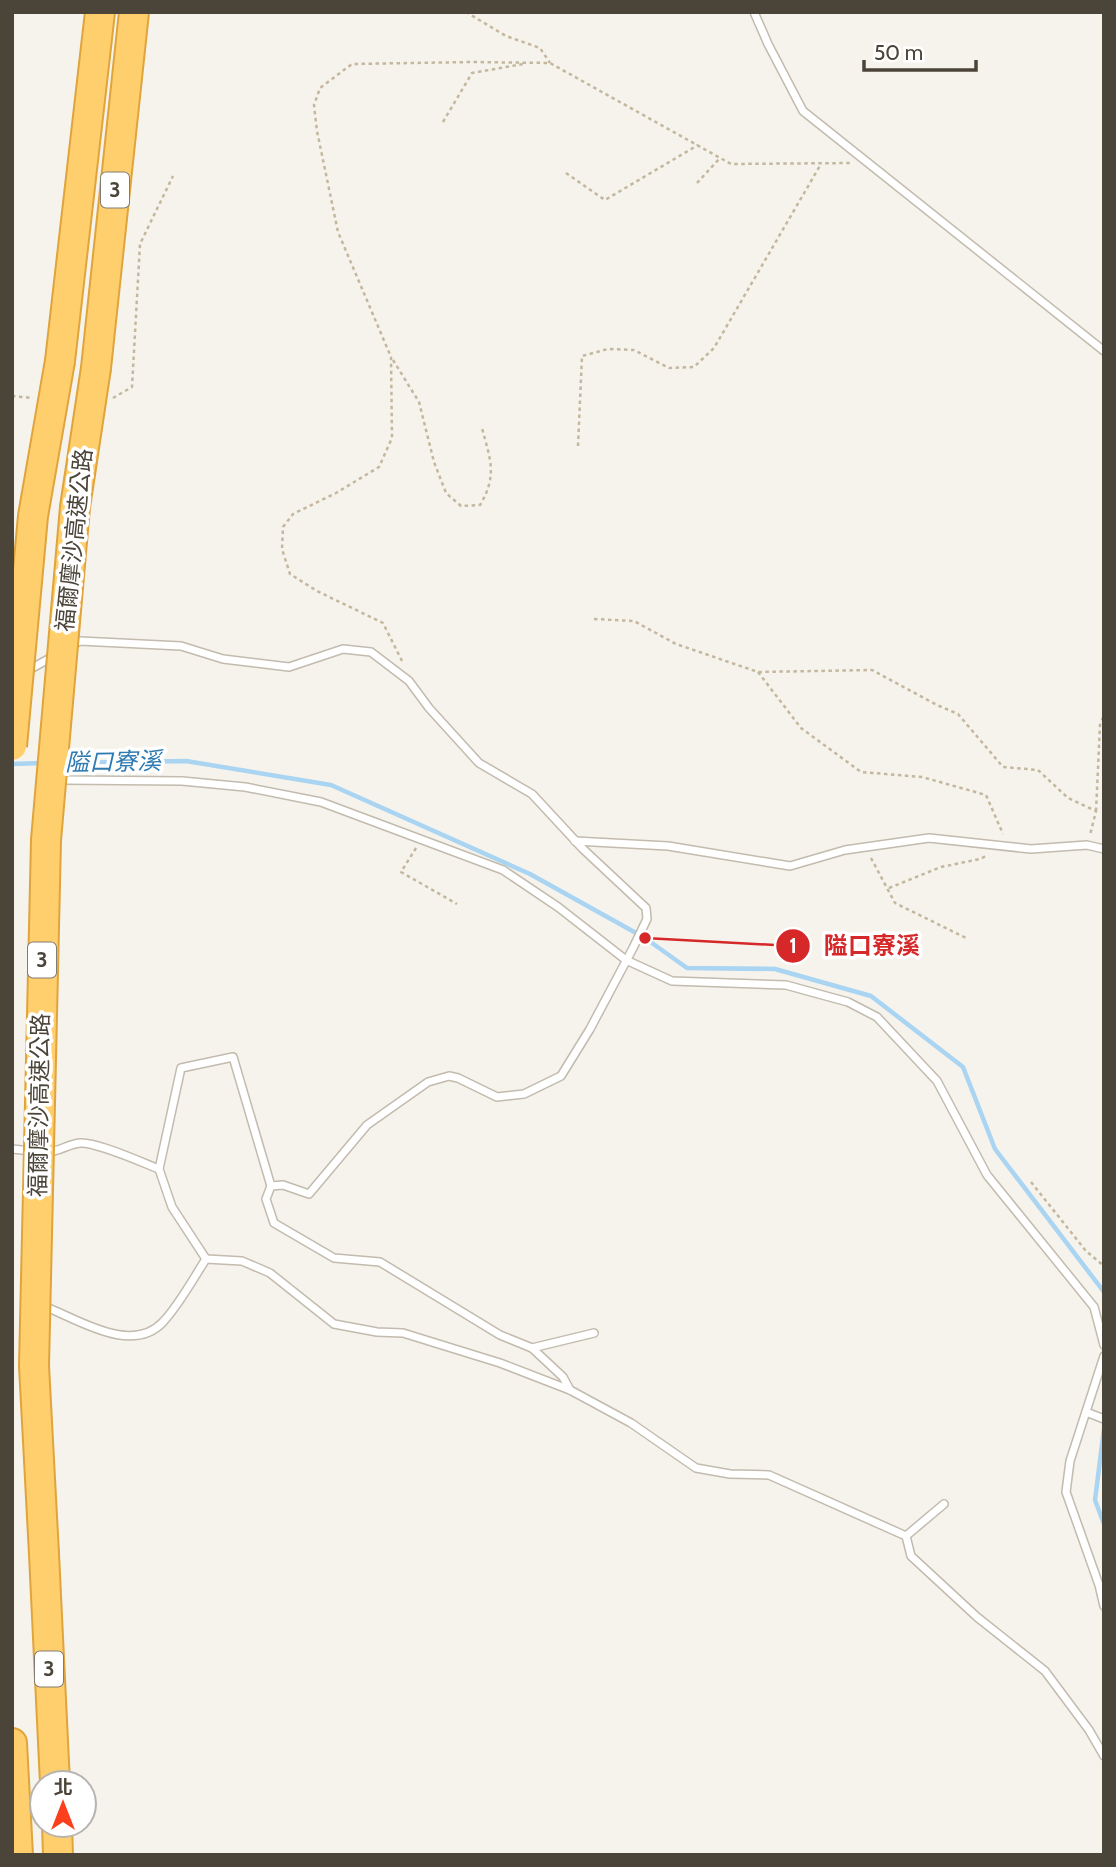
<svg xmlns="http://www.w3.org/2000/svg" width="1116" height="1867" font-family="Cabin,'Noto Sans TC',sans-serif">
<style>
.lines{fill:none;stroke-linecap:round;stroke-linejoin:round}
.stream{stroke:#a9d4f2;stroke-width:4.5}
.lane-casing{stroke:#c2bbae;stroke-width:10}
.highway-casing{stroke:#e0a43c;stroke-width:32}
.path{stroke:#c4b79f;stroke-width:2.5;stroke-dasharray:3.5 3.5;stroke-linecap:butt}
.lane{stroke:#fff;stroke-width:7}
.highway{stroke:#ffcf6e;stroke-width:28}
.highway-bridge-casing{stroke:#e0a43c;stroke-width:32;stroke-linecap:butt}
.highway-bridge{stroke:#ffcf6e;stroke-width:28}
.labels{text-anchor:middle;stroke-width:7;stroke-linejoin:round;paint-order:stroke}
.shield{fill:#fff;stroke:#817c74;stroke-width:2}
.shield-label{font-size:21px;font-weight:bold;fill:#4b4439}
.street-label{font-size:23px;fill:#4b4439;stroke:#fff}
.water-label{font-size:24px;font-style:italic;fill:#2e7ab2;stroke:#fff}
.leader{fill:none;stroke:#d62828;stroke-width:2.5}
.callout-dot{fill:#d62828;stroke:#fff;stroke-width:2.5}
.mark-label{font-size:21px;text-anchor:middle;font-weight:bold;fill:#fff}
.callout-label{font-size:24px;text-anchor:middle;font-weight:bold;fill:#d62828;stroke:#fff;stroke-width:7;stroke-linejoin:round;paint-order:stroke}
</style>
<rect width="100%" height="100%" fill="#f6f3ec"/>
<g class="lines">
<g class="stream">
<polyline points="61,763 186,761 331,785 530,874 645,938 687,968 775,969 871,996 963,1067 995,1149 1104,1292"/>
<polyline points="12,764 42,763"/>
<polyline points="1104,1429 1095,1500 1104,1524"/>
</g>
<defs>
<g id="lane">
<polyline points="754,12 768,44 803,111 1104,351"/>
<polyline points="71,646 80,641 181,646 223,659 289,667 343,649 371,652 409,681 429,708 479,763 532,794 583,849 646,908 647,919 633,948 590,1029 561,1076 524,1094 497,1097 458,1078 449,1076 428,1082 367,1125 309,1194 283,1185 271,1186 266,1199 274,1223 334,1258 380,1262 500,1335 532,1348 563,1377 570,1390"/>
<polyline points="25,672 54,656"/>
<polyline points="64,780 182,781 245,787 321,802 503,870 558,907 626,960 672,981 786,985 848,1002 877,1017 937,1081 987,1175 1094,1307 1104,1345"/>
<polyline points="575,841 668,846 790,866 845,850 929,838 1031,849 1087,845 1104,849"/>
<polyline points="12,1149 31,1151"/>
<path d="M43 1152C59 1153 67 1144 80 1143 97 1142 141 1162 159 1169"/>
<polyline points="206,1259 172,1207 159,1169 181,1068 233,1057 271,1186"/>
<path d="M46 1307C79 1320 132 1355 163 1322 179 1305 193 1279 206 1259L242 1261 270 1273 334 1324 377 1332 403 1333 500 1363 570 1390 631 1423 696 1468 730 1474 769 1475 906 1536 944 1504"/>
<polyline points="532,1348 594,1333"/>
<polyline points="1104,1356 1070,1461 1066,1492 1099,1585 1104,1606"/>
<polyline points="1086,1412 1104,1419"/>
<polyline points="906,1536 911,1556 977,1617 1045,1671 1089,1730 1104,1756"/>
</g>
<g id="highway">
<polyline points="60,361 100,12"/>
<polyline points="96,368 134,12"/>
<polyline points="44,1554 55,1783"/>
<polyline points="12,1743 18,1855"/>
<polyline points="57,1825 58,1855"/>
</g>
</defs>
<use href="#lane" class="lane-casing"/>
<use href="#highway" class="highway-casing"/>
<g class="path">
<polyline points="466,12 506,36 540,48 550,63"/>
<polyline points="443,122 472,73 523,64"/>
<polyline points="566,173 605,200 698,145"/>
<polyline points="697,183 720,158"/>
<path d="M393 360 419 402 434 462 446 493 461 506 480 505C498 475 490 459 482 428"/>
<polyline points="12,396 33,398"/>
<polyline points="113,398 132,387 140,244 173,176"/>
<polyline points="578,446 582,356 608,349 634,350 669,368 694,367 714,348 821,164"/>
<polyline points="594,619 634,621 676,644 758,672 872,670 937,705 958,714 1003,767 1038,770 1068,798 1096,811 1090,835"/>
<polyline points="402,661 383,623 317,591 290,574 282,549 283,527 293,514 336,493 379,467 392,438 391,357 338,232 317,131 314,105 320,88 352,64 472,62 550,63 731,164 851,163"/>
<polyline points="758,672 801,728 861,772 922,777 986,795 1003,834"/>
<polyline points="1096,811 1100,725 1104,715"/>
<polyline points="416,848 401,872 457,904"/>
<polyline points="871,858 895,903 966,938"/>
<polyline points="889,888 941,867 980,859 988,855"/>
<polyline points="1031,1182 1086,1251 1104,1266"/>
</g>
<use href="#lane" class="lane"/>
<use href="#highway" class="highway"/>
<defs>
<g id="highway-bridge">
<polyline points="12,746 33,516 60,361"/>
<polyline points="44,1554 34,1366 46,840 75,507 96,368"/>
</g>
</defs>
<use href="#highway-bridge" class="highway-bridge-casing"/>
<use href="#highway-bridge" class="highway-bridge"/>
</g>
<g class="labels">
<g class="shield">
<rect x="101" y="172.5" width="28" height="35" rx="5"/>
<rect x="28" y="942.5" width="28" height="35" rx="5"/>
<rect x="35" y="1651.5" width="28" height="35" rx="5"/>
</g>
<g class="shield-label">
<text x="115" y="197">3</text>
<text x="42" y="967">3</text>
<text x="49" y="1676">3</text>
</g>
<g class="street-label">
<text transform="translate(74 540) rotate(-84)" y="8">福爾摩沙高速公路</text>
<text transform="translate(39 1105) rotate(-89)" y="8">福爾摩沙高速公路</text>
</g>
<g class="water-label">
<text transform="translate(113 762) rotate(-1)" y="8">隘口寮溪</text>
</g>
</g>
<path class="leader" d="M645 938L793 946"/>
<g class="callout-dot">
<circle cx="645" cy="938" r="7"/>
<circle cx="793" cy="946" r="18"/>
</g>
<g class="mark-label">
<text x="793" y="953">1</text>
</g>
<g class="callout-label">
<text x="872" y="954">隘口寮溪</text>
</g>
<rect width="1116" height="1867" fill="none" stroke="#4b4439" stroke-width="28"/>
<g transform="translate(63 1804)"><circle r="33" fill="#ffffff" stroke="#b7b4b0" stroke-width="2"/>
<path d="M0-5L12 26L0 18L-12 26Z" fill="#fc3f1d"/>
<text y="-10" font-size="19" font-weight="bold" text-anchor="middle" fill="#4b4439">北</text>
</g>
<path d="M864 60v10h112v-10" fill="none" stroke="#4b4439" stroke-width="3.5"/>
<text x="874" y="60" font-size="21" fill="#4b4439" stroke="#ffffff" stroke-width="5" paint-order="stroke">50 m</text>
</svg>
